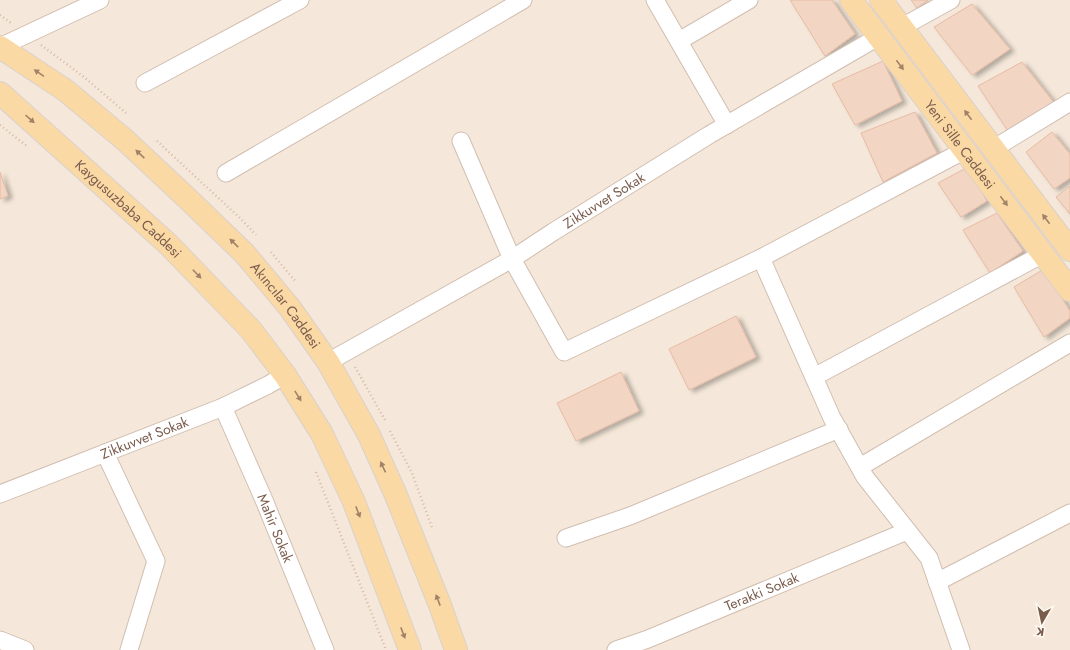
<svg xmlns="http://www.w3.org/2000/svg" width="1070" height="650" font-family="Jost,sans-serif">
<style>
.residential{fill:#f5e8da}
.building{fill:#f3d5c3;stroke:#e6bba3;filter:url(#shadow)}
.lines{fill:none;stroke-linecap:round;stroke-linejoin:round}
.minor-casing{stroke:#d1beb0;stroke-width:19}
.major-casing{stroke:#dad1cd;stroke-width:24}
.path{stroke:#d9b8a5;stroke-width:2.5;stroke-dasharray:1 3;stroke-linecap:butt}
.minor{stroke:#fff;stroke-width:17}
.major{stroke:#fbd9a5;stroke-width:22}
.oneway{fill:#a18267}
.labels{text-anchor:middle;stroke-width:3.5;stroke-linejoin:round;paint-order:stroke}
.street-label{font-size:14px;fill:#7a5c4d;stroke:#fffaf3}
</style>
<defs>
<filter id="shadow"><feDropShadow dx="4.5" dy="2.5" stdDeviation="2" flood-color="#0004"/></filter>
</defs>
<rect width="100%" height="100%" fill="#fdf6ec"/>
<rect class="residential" x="0" y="0" width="1070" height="650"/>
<g class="building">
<polygon points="790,0 832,0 855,34 825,56"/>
<polygon points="911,0 928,0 917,8"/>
<polygon points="972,4 1010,49 972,75 934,27"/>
<polygon points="883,61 902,101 855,125 832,84"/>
<polygon points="1022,62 1055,104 1008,131 978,86"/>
<polygon points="915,112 937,153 883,182 861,133"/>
<polygon points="1052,132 1070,154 1070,178 1054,189 1026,152"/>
<polygon points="968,167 987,201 961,217 938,183"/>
<polygon points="0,172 8,196 0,199"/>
<polygon points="1070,186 1070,214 1056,197"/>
<polygon points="997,213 1023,251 990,273 963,230"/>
<polygon points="1044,269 1070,311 1070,318 1044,337 1014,287"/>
<polygon points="736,316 756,357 689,390 669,349"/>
<polygon points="621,372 639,411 576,441 557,403"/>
</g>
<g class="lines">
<defs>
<g id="minor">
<polyline points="655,0 727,125"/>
<polyline points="902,27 951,0"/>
<polyline points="679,41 749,0"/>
<polyline points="0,47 100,0"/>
<polyline points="145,83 300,0"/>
<polyline points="461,141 512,259 564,352 761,258 965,150"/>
<polyline points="993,149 1070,102"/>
<polyline points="226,173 523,0"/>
<polyline points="761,258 832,418 865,477 929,558 961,650"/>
<path id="s1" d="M328 362 512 259 553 232 709 135 878 37"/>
<polyline points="814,377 1043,254"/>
<path id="s2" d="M223 407 264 500 325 650"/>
<polyline points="105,453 156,561 129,650"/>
<polyline points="860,467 1070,343"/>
<path id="s3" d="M0 494 223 407 268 385 285 375"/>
<polyline points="566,538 630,516 839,429"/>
<polyline points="937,582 1070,513"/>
<polyline points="0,640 25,650"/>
<path id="s4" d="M616 650 648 639 907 531"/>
</g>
<g id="major">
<path id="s5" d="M851 0 1070 290"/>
<polyline points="881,0 1070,250"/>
<path id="s6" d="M0 47 65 90 125 140 189 200 245 254 290 308 328 362 369 435 395 493 440 605 456 650"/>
<path id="s7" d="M0 93 168 244 251 330 285 375 322 434 354 502 410 650"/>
</g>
</defs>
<use href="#minor" class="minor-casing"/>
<use href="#major" class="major-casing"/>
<g class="path">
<polyline points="0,15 11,23"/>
<polyline points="41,45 84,77 126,113"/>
<polyline points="0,125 28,147"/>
<polyline points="157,141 241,219 256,235"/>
<polyline points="271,252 296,282"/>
<polyline points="355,367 385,420"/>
<polyline points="390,431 412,473 433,530"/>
<polyline points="316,472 386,650"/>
</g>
<use href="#minor" class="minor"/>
<use href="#major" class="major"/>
</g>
<defs><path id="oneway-solid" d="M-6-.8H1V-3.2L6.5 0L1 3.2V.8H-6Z"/></defs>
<g class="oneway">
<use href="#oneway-solid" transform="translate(900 65) rotate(53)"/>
<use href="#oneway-solid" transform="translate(39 73) rotate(-146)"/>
<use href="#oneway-solid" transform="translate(968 115) rotate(-127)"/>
<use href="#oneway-solid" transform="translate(30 119) rotate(42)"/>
<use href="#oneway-solid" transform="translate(140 154) rotate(-137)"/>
<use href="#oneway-solid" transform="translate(1004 201) rotate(53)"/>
<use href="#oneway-solid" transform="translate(1046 219) rotate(-127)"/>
<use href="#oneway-solid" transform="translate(234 243) rotate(-136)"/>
<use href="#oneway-solid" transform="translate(197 274) rotate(46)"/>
<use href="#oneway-solid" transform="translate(298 396) rotate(58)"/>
<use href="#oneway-solid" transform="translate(383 467) rotate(-115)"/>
<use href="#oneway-solid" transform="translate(358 512) rotate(69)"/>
<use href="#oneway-solid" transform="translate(438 600) rotate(-111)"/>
<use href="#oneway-solid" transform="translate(403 633) rotate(69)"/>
</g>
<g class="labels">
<g class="street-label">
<text dy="5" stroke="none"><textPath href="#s5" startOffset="181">Yeni Sille Caddesi</textPath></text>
<text dy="5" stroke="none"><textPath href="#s1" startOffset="320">Zikkuvvet Sokak</textPath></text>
<text dy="5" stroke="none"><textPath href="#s7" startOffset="173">Kaygusuzbaba Caddesi</textPath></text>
<text dy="5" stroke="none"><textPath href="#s6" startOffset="387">Akıncılar Caddesi</textPath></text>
<text dy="5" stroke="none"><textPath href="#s3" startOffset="155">Zikkuvvet Sokak</textPath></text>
<text dy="5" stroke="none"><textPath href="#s2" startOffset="132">Mahir Sokak</textPath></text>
<text dy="5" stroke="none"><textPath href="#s4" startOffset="157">Terakki Sokak</textPath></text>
</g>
</g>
<g transform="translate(1042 622) rotate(189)" stroke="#fffaf3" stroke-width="3" paint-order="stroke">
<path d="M0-3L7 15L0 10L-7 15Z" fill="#7a5c4d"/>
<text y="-6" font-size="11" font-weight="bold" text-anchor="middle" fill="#7a5c4d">K</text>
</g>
</svg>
